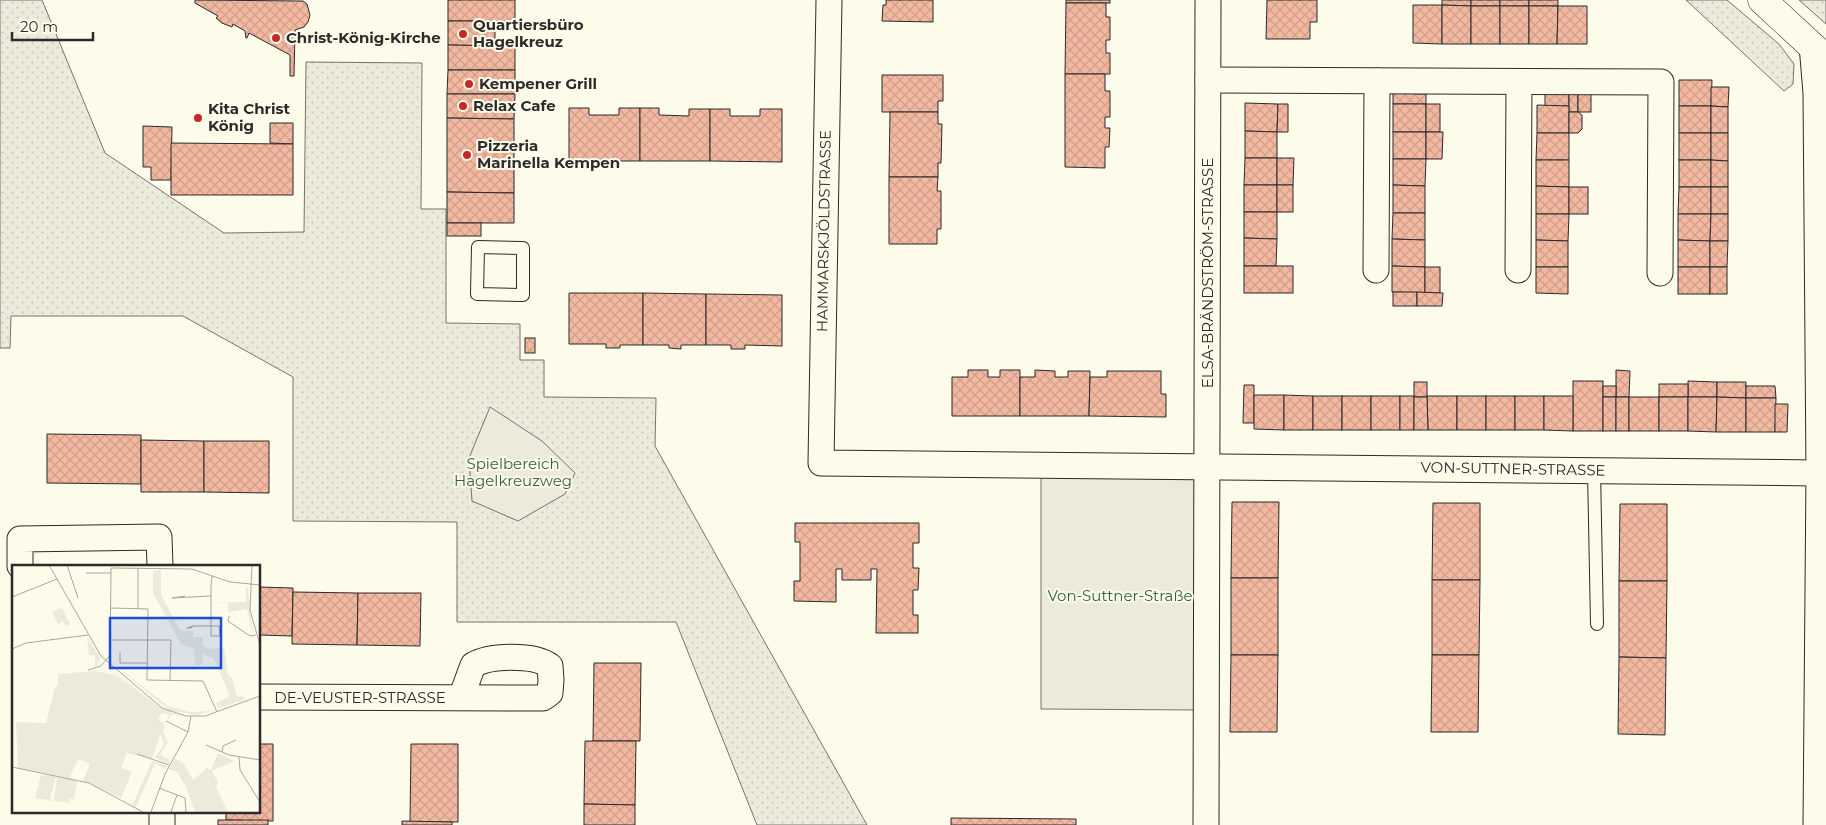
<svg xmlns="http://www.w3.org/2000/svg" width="1826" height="825" font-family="Montserrat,sans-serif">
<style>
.grass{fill:url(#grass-dots);stroke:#74746e}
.green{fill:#ecebdb;stroke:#74746e}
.building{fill:url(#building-cross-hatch);stroke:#2b2b2b}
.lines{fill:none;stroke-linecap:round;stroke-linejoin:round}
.lane-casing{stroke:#2b2b2b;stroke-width:14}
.street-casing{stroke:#2b2b2b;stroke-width:27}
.secondary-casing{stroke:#2b2b2b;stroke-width:29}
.lane{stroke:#fdfbea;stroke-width:12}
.street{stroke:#fdfbea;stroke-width:25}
.secondary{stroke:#fdfbea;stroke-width:28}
.poi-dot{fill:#c62828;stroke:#fdfbea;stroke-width:2}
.labels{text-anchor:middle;stroke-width:4;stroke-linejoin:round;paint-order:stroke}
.poi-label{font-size:15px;font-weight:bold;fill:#2b2b2b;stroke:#fdfbea;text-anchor:start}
.street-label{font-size:15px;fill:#2b2b2b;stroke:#fdfbea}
.park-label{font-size:15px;fill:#34623c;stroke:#fdfbea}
.inset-road{fill:none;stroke:#a9a89e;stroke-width:1}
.view{fill:#1d4ed8;fill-opacity:0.15;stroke:#1d4ed8;stroke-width:2.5}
.inset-edge{fill:none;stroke:#2b2b2b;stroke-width:2.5}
</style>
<defs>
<pattern id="grass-dots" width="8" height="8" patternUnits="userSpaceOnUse" patternTransform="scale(1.25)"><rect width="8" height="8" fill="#ecebdb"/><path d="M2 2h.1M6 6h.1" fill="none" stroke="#cbcabc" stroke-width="1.8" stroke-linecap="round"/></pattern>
<pattern id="building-cross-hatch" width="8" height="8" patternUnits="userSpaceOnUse" patternTransform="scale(1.25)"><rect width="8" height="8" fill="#f2b8a0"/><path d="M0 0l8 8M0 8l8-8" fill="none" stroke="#d09e8a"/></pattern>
</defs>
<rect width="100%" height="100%" fill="#fdfbea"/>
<g class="grass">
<polygon points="0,0 42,0 105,153 224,233 304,232 306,62 422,63 421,209 446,209 446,323 520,324 520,360 544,360 544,397 656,398 655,446 867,825 757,825 676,622 457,622 457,522 293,521 293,377 183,316 11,316 10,348 0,348"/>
<polygon points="1686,0 1727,0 1779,44 1794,64 1793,84 1784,91"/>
<polygon points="1799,0 1826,0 1826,24"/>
</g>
<g class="green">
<polygon points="490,407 542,441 575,473 565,494 518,521 472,501 469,458"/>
<polygon points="1041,475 1192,476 1201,484 1199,710 1041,709"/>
</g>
<g class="building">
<polygon points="195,0 303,1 307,4 310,15 308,22 304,27 295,30 294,76 290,76 290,55 249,33 247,38 246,38 245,31 233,24 232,27 222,23 216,18 218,16 195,3"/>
<rect x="448" y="0" width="67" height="21"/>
<polygon points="886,0 933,0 933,22 882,21 883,5 886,5"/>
<rect x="1066" y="0" width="44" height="3"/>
<polygon points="1267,0 1317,0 1317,22 1310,22 1310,39 1266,39"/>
<polygon points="1442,0 1471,0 1471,6 1442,5"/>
<rect x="1471" y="0" width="29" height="6"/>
<rect x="1500" y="0" width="29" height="6"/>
<rect x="1529" y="0" width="29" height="6"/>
<polygon points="1066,3 1106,3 1106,17 1110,17 1110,40 1106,40 1106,53 1110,53 1110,74 1065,74"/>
<polygon points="1413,5 1442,5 1442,44 1413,43"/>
<polygon points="1442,5 1471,6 1471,44 1442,44"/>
<rect x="1471" y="6" width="29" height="38"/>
<rect x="1500" y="6" width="29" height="38"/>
<polygon points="1529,6 1558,6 1557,44 1529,44"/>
<polygon points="1558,6 1587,6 1587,44 1557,44"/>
<polygon points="448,21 495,21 495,46 448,45"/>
<polygon points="448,45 515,46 515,70 448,70"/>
<polygon points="448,70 515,70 515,94 447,94"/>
<polygon points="1065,74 1105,74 1105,91 1110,91 1110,117 1105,117 1105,128 1110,128 1109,147 1105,147 1105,168 1065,167"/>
<polygon points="882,75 943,75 943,101 938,101 938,112 882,112"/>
<polygon points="1679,80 1712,80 1711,106 1679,106"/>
<polygon points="1711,87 1729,87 1728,107 1711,106"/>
<polygon points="1393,93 1426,94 1426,104 1393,104"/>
<polygon points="1545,93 1569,94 1569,106 1545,106"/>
<polygon points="447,94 515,94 514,119 447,118"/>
<rect x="1569" y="94" width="9" height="18"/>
<rect x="1578" y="94" width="13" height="18"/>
<polygon points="1245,103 1278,104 1277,132 1245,131"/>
<polygon points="1278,104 1288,104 1288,132 1277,132"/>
<rect x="1393" y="104" width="33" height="28"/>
<rect x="1426" y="104" width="14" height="28"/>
<polygon points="1537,105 1569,106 1569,133 1537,133"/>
<rect x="1679" y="106" width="32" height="27"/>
<polygon points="1711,106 1728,107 1728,133 1711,133"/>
<polygon points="569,108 589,108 589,115 619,115 619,108 640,108 640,161 569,161"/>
<polygon points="640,108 659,108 659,115 689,116 689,109 710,109 710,161 640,161"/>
<polygon points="710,109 730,109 730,116 760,116 760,109 782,109 782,162 710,161"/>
<polygon points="890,112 938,112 938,124 942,124 941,163 938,163 938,177 889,177"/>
<polygon points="1569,112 1578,112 1582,115 1582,129 1578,133 1569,133"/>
<polygon points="447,118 514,119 514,193 447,192"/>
<polygon points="270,123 293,123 293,144 270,143"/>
<polygon points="143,126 172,127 171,180 151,180 151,167 143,167"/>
<polygon points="1245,131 1277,132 1277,158 1245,158"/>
<rect x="1393" y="132" width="33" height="27"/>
<polygon points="1426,132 1443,132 1442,159 1426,159"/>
<polygon points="1537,133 1569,133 1569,160 1536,160"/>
<rect x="1679" y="133" width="32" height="27"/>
<polygon points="1711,133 1728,133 1728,161 1711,160"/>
<polygon points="171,143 293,144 293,195 171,195"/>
<polygon points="1245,158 1277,158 1277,185 1244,185"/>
<polygon points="1277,158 1294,158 1293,185 1277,185"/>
<polygon points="1393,159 1426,159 1425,186 1393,185"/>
<polygon points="1536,160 1569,160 1569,187 1536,186"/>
<rect x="1679" y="160" width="32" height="27"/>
<polygon points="1711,160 1728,161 1728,187 1711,187"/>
<polygon points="889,177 938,177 937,191 941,191 941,229 937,229 937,244 889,244"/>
<rect x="1244" y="185" width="33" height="27"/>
<rect x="1277" y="185" width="16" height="27"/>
<polygon points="1393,185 1425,186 1425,213 1393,213"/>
<polygon points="1536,186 1569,187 1569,214 1536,214"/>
<rect x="1569" y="187" width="19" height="27"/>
<polygon points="1679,187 1711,187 1711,214 1678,214"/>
<rect x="1711" y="187" width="17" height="27"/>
<polygon points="447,192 514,193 514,223 447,223"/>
<polygon points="1244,212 1277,212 1277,239 1244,238"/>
<polygon points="1393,213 1425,213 1425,240 1392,239"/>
<polygon points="1536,214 1569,214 1568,241 1536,240"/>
<polygon points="1678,214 1711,214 1710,241 1678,240"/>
<polygon points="1711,214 1728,214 1728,241 1710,241"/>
<rect x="447" y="223" width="34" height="13"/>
<polygon points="1244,238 1277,239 1276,266 1244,266"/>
<polygon points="1392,239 1425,240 1425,267 1392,266"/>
<polygon points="1536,240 1568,241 1568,267 1536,267"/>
<polygon points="1678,240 1710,241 1710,267 1678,267"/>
<polygon points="1710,241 1728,241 1727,267 1710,267"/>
<rect x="1244" y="266" width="49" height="27"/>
<polygon points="1392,266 1425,267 1425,293 1392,292"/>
<rect x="1425" y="267" width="15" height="26"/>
<polygon points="1536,267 1568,267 1568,294 1536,293"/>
<rect x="1678" y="267" width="32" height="27"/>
<rect x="1710" y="267" width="17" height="27"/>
<rect x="1393" y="292" width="24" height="14"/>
<polygon points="1417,292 1443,293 1442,306 1417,306"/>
<polygon points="569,293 643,293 643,345 620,345 620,348 606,348 606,344 569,344"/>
<polygon points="643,293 706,294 706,345 681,345 681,349 669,348 669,345 643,345"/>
<polygon points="706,294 782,295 782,346 745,345 745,349 731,349 731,345 706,345"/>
<rect x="525" y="338" width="10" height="15"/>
<polygon points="968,370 988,370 988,377 1000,377 1000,370 1020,370 1020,416 952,416 952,377 968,377"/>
<polygon points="1035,370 1055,371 1055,377 1068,377 1068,371 1090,371 1089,416 1020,416 1020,377 1035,377"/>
<polygon points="1616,370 1630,371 1629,397 1616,397"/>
<polygon points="1107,371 1161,371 1161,394 1166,394 1166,417 1089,416 1090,377 1107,377"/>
<rect x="1573" y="381" width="30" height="50"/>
<polygon points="1688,381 1717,382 1717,397 1688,397"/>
<rect x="1414" y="382" width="13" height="15"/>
<polygon points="1717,382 1746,382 1746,398 1717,397"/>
<rect x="1659" y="384" width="29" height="13"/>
<polygon points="1244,385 1254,385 1254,423 1243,423"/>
<rect x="1603" y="386" width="13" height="11"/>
<polygon points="1746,386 1775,386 1776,398 1746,398"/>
<polygon points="1254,395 1284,395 1284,430 1254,429"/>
<polygon points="1284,395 1313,396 1313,430 1284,430"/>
<rect x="1313" y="396" width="29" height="34"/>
<rect x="1342" y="396" width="29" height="34"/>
<rect x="1371" y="396" width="29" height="34"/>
<rect x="1400" y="396" width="14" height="34"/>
<polygon points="1427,396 1457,396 1457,430 1428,430"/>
<rect x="1457" y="396" width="29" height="34"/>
<rect x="1486" y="396" width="29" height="34"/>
<rect x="1515" y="396" width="29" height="34"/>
<polygon points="1544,396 1573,396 1573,431 1544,430"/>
<polygon points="1414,397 1427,397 1428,430 1414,430"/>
<rect x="1603" y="397" width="13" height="34"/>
<rect x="1616" y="397" width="13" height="34"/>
<rect x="1629" y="397" width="30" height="34"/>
<rect x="1659" y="397" width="29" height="34"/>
<polygon points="1688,397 1717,397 1716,432 1688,431"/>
<polygon points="1717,397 1746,398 1746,432 1716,432"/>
<polygon points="1746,398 1776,398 1775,432 1746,432"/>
<polygon points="1775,404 1788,404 1787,432 1775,432"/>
<polygon points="47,434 141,435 141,484 47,483"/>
<polygon points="141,440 204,441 204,492 141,492"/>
<polygon points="204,441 269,441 269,493 204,492"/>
<polygon points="1232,502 1279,502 1278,578 1231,578"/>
<polygon points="1433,503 1480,503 1480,580 1432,580"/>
<polygon points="1620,504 1667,504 1667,581 1619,581"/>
<polygon points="795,523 919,523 919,543 913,543 913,568 919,568 918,590 913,590 913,615 918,615 918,633 876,633 877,569 871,569 871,580 842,580 842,569 836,569 836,602 794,601 794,581 800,581 800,542 795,542"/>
<rect x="1231" y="578" width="47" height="77"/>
<polygon points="1432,580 1480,580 1479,655 1432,655"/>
<polygon points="1619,581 1667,581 1666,658 1619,657"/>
<polygon points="259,587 293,588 292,636 259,635"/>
<polygon points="293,592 358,593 357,645 292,644"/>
<polygon points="358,593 421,593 420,646 357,645"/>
<polygon points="1231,655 1278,655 1277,732 1230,732"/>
<polygon points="1432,655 1479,655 1478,732 1431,732"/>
<polygon points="1619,657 1666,658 1665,735 1618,734"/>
<polygon points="594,663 641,663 640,741 593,741"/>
<polygon points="585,741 636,741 635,805 584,804"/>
<polygon points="259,744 273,744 273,821 226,820 226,811 259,811"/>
<polygon points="411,744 458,744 458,822 410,822"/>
<polygon points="584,804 635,805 635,825 584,825"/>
<polygon points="951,818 1076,819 1076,825 951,825"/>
<rect x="218" y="820" width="50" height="5"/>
<polygon points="402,821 452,822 452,825 402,825"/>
</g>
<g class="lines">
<defs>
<g id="lane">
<polygon points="478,247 523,248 523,295 477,294"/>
<polyline points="1594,470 1597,624"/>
</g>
<g id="street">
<polyline points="829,0 821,463 1819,473"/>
<polyline points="1812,45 1816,93 1819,473 1816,825"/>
<polyline points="1208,80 1661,82 1660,273"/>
<polyline points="1376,270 1377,81"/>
<polyline points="1518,270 1519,82"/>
<polyline points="20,566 20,539 159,537 160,566"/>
<path d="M259 697 543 698 550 693 551 680 550 666C534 654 490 655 473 665L461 698"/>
<polyline points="162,811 162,825"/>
<polyline points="1206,825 1208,0"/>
</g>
<polyline id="secondary" points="1762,0 1826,59"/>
</defs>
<use href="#lane" class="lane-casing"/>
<use href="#street" class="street-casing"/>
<use href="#secondary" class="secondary-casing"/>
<use href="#lane" class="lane"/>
<use href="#street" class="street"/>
<use href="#secondary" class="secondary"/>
</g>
<g class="poi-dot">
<circle cx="463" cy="34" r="5"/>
<circle cx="276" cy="38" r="5"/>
<circle cx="469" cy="84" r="5"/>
<circle cx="463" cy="106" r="5"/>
<circle cx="198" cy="118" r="5"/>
<circle cx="467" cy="155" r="5"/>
</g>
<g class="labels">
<g class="poi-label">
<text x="473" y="30">Quartiersbüro<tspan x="473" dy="17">Hagelkreuz</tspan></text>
<text x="286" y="43">Christ-König-Kirche</text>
<text x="479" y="89">Kempener Grill</text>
<text x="473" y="111">Relax Cafe</text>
<text x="208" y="114">Kita Christ<tspan x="208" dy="17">König</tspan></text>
<text x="477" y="151">Pizzeria<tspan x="477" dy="17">Marinella Kempen</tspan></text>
</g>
<g class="street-label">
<text transform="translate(824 231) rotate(-89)" y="5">HAMMARSKJÖLDSTRASSE</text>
<text transform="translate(1208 273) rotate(-90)" y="5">ELSA-BRÄNDSTRÖM-STRASSE</text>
<text transform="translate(1513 469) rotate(1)" y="5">VON-SUTTNER-STRASSE</text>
<text x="360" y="703">DE-VEUSTER-STRASSE</text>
</g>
<g class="park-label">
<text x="513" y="469">Spielbereich<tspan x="513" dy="17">Hagelkreuzweg</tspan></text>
<text x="1120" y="601">Von-Suttner-Straße</text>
</g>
</g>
<g transform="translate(12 565)">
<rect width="248" height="248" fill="#fdfbea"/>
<path d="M149 5V30L168 65 181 66V72H191V80L198 84 212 82 216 110 220 113 225 132 231 131 232 135 206 143 204 138 218 131 202 94 191 89 190 100H183L182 84 169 79 141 28V6ZM234 21 236 24 241 70 235 44 216 47V37L200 38 234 37ZM50 43 58 59 54 61 51 56 46 59 40 47ZM75 72 89 94 83 103V90H77ZM100 98 156 141 177 147 201 146 184 150 157 145ZM93 100 143 139 173 153 160 149 155 156 157 149 149 148ZM4 157 34 158 31 170 120 207 109 233 71 216 78 199 66 194 57 213 6 203ZM154 157 151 167 156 177 148 190 158 195 157 199 143 193 152 179 148 168ZM206 188 222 196 200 206 206 217 204 222 216 247H213L199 219 194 217 186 219 180 227 191 247H183L174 222 165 207 157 204 163 193 172 199 181 215 195 203 199 205ZM140 196 155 201 154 204 143 199 124 242 120 241ZM29 210 44 211 38 234 42 236 45 211 65 215 62 234H57L58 238 23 233Z" fill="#ecebdb"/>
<path d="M83 106 103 110 150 147 146 155 152 158 140 194 115 188 109 203 31 170 43 122 46 121V109ZM17 177 27 182 19 201 8 197ZM194 217 200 221 213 247H190L180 227 186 219Z" fill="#ecebdb"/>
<path class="inset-road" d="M37 0 89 91 150 143 174 151H193L248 131M55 0 66 33M240 0 238 45 248 80M74 8H99M173 31 160 33 199 31M0 32 45 14M98 43 136 44 135 115 191 116 205 147M126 44V4M217 51 216 56 238 71 244 70M181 61 175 63H179L181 61H207L208 71H199V21L200 11M98 75H159L158 115M0 84 14 78 76 70M108 87V98H135M98 99 99 3 180 4 218 17 248 20M76 105 89 101 98 90M154 156 176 167M194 180 217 190 248 195M210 187 211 181 224 175M125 189 157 200M227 192 228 205 248 237M0 202 77 218 131 247M147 223 173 233 174 247M139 247 153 209 176 167 179 151M159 247 165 230"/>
<path class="view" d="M98 53H209V103H98Z"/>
<rect width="248" height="248" class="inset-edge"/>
</g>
<path d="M12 32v8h81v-8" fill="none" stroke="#2b2b2b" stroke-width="2.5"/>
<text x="20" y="32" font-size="15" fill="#2b2b2b" stroke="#fdfbea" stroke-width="4" paint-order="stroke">20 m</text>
</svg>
